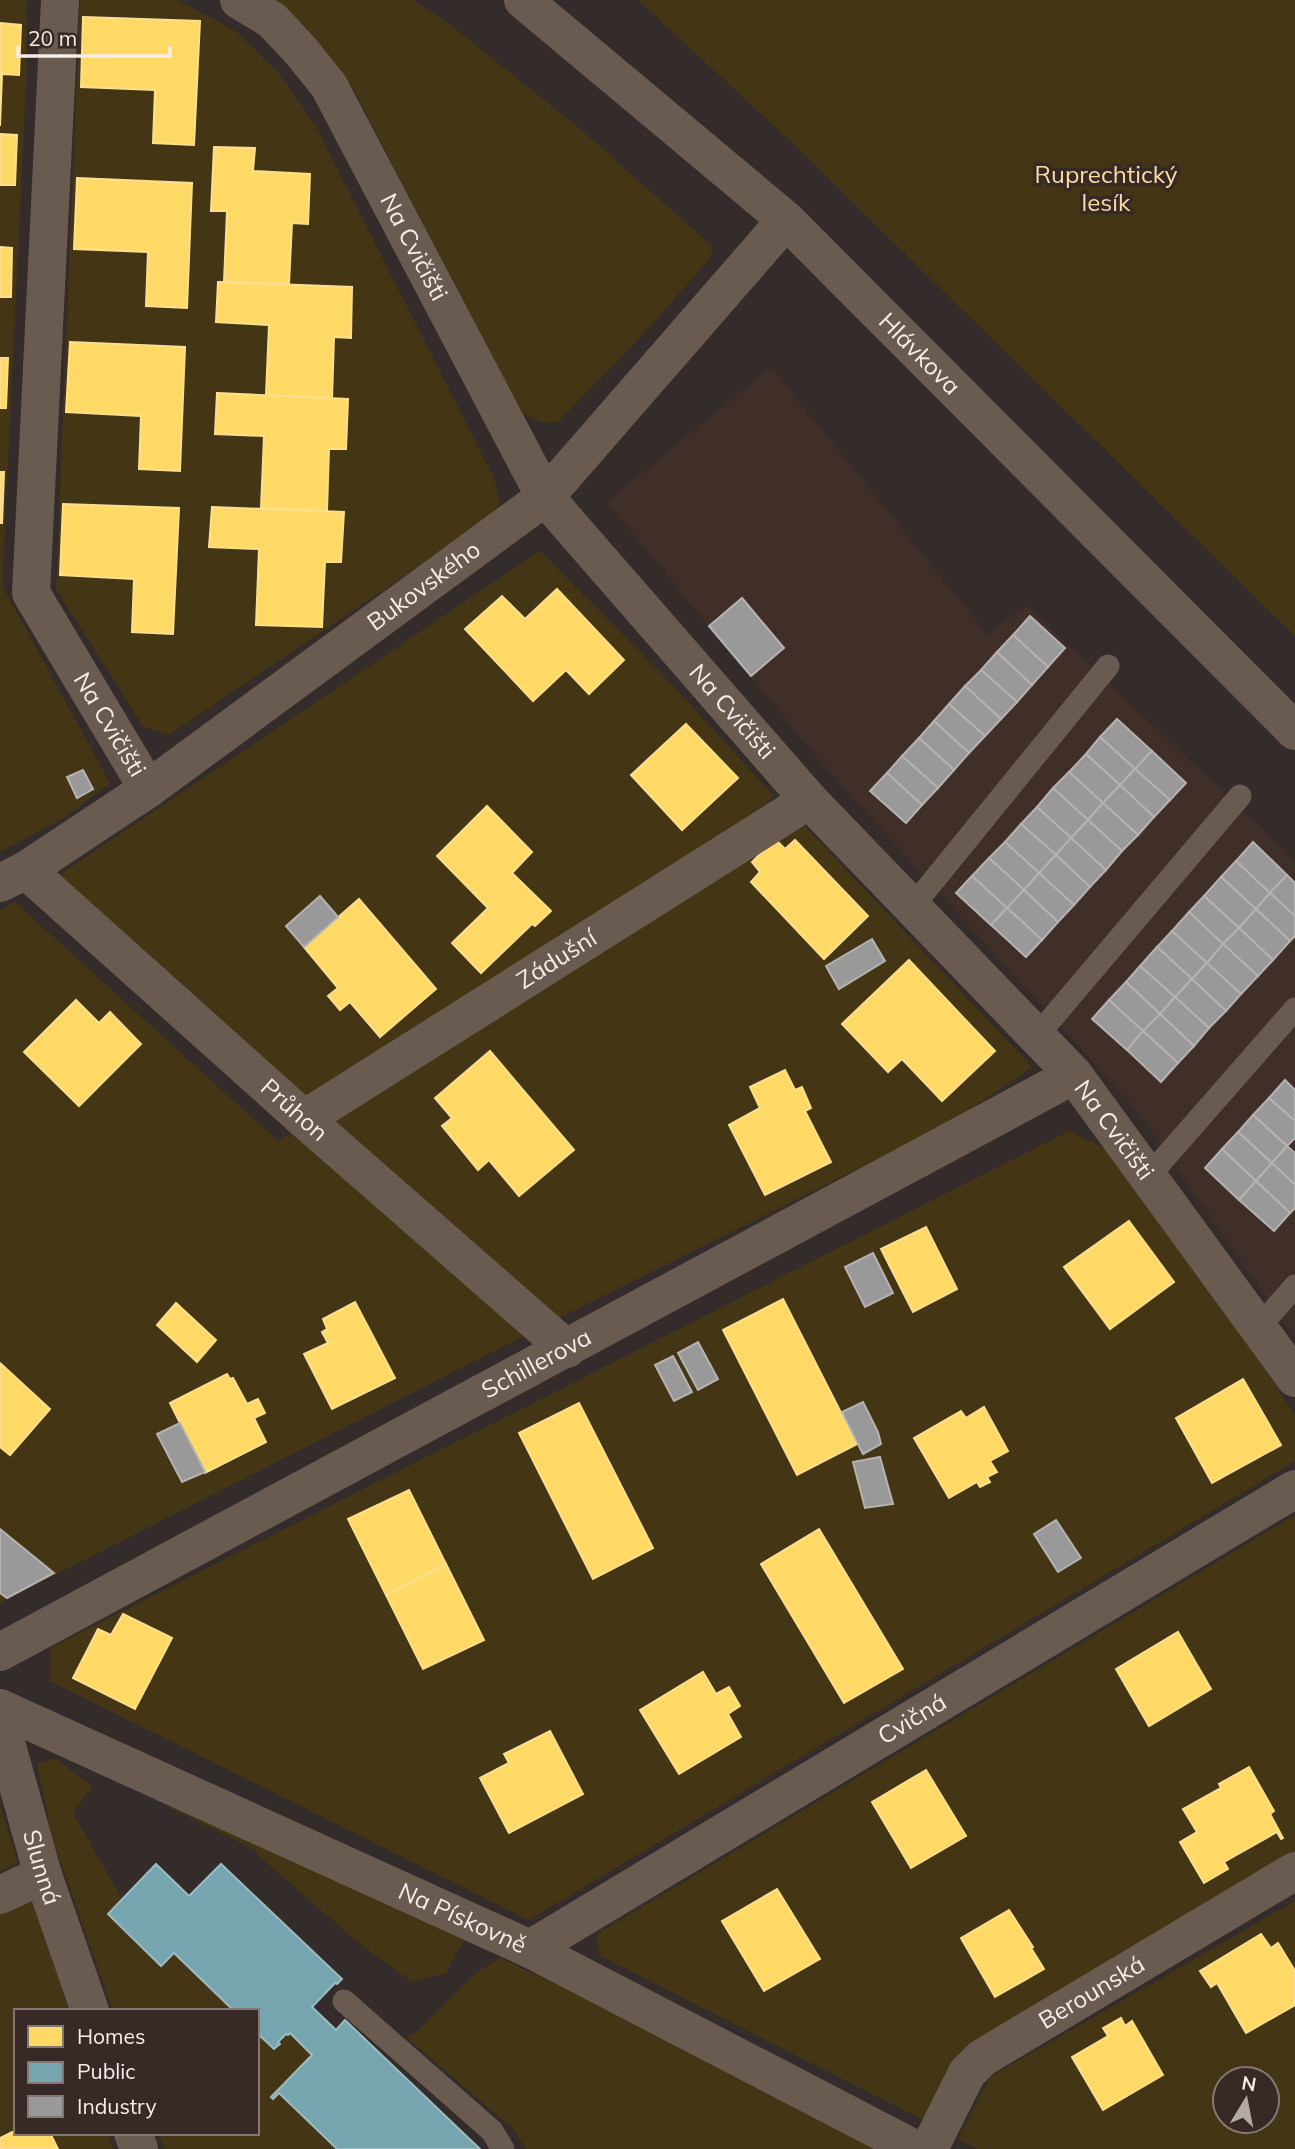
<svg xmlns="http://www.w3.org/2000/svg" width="1295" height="2149" font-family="Mulish,sans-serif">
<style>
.built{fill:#402e29}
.green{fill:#443614;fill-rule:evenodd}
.homes{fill:#ffd966;stroke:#fcdf8e;stroke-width:2}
.public{fill:#76a5af;stroke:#9cbbc1;stroke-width:2}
.industry{fill:#999;stroke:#b5b2b1;stroke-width:2}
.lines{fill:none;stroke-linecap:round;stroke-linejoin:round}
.service{stroke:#695b50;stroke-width:23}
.minor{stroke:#695b50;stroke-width:38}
.labels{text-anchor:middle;stroke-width:7;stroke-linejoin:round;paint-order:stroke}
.park-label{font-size:24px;fill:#f9dea4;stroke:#372926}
.street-label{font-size:24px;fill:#f6edea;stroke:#372926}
</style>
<rect width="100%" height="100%" fill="#332c2a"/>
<polygon class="built" points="771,367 988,635 1026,605 1295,860 1295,1339 1138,1112 827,769 607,502"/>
<g class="green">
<polygon points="0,0 26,0 27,63 2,586 110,783 67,816 0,852"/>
<polygon points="80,0 178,0 235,31 279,73 316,127 494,478 500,503 490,518 169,735 143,726 56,589"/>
<polygon points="273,0 413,0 456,29 585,133 713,247 709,260 636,342 559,421 544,423 521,413 354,90 305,26"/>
<polygon points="638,0 1295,0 1295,636 787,138"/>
<polygon points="540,551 663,675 775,797 684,863 299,1105 55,878"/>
<polygon points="805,826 1032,1067 951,1122 551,1322 322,1124 772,836"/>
<polygon points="15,902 278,1141 299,1129 534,1331 0,1603 0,910"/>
<polygon points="1069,1131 1108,1150 1228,1313 1295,1415 1295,1461 529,1920 50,1681 50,1648"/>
<polygon points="1295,1515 1295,1858 962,2051 923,2120 599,1955 597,1934"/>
<polygon points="56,1759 92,1786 73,1813 122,1899 108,1915 161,1965 174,1953 234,2011 113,2011 52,1837 37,1763"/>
<polygon points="173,1797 465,1937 446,1973 412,1982 355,1940 258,1855 255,1850 170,1808"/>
<polygon points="0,1806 18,1862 0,1871"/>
<polygon points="32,1896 69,2011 16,2011 16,2133 108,2133 113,2149 0,2149 0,1910"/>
<path d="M1295 1901V2149H978L958 2139 990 2077ZM1225 2079H1267V2121H1225Z"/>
<polygon points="500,1958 589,2000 878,2149 526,2149 513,2129 406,2037 418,2031 477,1972"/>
<polygon points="257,2033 274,2049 278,2042 290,2033 312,2055 280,2093 337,2149 165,2149 159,2133 257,2133"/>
</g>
<g class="homes">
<polygon points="83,17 200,21 194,145 153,143 155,90 81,87"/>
<polygon points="0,23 21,25 19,75 2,74 0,126"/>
<polygon points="0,134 17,135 15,185 0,185"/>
<polygon points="214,147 255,148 253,171 310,174 308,224 292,223 289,284 224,282 227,211 211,211"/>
<polygon points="77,178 192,183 187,308 146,306 148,252 74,249"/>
<polygon points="0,247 12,248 11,297 0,297"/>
<polygon points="218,282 352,287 351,338 334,337 332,399 266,395 269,325 216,322"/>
<polygon points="70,342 185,347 180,471 139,469 141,416 66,412"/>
<polygon points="0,358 8,358 6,408 0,408"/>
<polygon points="217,393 348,399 346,449 329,449 327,511 261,508 264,436 215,434"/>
<polygon points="0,472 4,472 2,523 0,523"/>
<polygon points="63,504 179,508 173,634 132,632 134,579 60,575"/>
<polygon points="212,507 344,512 341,562 325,562 322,627 256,625 259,549 209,547"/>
<polygon points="557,589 624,660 589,694 566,670 533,701 465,629 502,596 525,619"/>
<polygon points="686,724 738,778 682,830 631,775"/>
<polygon points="487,806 532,852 512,873 551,911 535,926 532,924 481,973 452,943 488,908 437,856"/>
<polygon points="775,839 785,849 795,840 868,916 824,959 751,882 760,872 752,862"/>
<polygon points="359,899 436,989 380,1037 350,1002 340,1010 328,996 338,988 304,947"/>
<polygon points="909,960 995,1051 942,1101 902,1059 888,1072 842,1024"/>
<polygon points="76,1000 99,1023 110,1012 141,1044 79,1106 24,1052"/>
<polygon points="490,1051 574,1150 519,1196 489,1160 478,1170 442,1126 452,1118 435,1098"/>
<polygon points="785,1070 795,1090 802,1087 811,1108 805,1111 831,1162 765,1195 729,1125 760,1108 750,1087"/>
<polygon points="1129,1221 1174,1282 1110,1329 1064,1267"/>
<polygon points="926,1227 957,1289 913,1312 881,1249"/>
<polygon points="783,1299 857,1444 797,1475 723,1330"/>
<polygon points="355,1302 395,1378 332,1409 304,1354 328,1343 322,1332 327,1329 323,1319"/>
<polygon points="176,1303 216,1340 197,1362 157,1325"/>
<polygon points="0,1363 50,1409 10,1455 0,1447"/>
<polygon points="227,1374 230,1379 233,1378 247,1404 258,1399 265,1413 254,1418 266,1442 205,1473 170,1403"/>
<polygon points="1243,1379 1281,1445 1212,1483 1176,1418"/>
<polygon points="579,1403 653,1548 593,1579 519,1433"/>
<polygon points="984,1407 1008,1451 990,1461 997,1472 987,1477 990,1482 980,1487 977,1482 949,1498 914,1438 961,1411 966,1418"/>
<polygon points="409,1490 446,1564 386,1595 348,1519"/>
<polygon points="819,1529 903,1669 844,1703 761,1564"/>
<polygon points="446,1564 484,1640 423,1669 386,1595"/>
<polygon points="123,1614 172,1638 135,1709 73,1678 98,1629 111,1635"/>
<polygon points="1178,1632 1211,1689 1149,1726 1116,1669"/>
<polygon points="703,1672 716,1694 729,1687 740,1706 728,1714 741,1737 679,1774 640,1710"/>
<polygon points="550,1731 583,1794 509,1833 480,1778 509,1763 504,1754"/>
<polygon points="1249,1767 1274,1811 1270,1814 1283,1838 1281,1839 1277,1832 1224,1862 1228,1869 1204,1883 1180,1842 1197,1832 1183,1809 1221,1788 1219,1784"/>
<polygon points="926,1770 966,1836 911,1868 872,1802"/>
<polygon points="777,1889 820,1959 764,1991 722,1921"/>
<polygon points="1009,1910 1033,1947 1031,1948 1044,1969 995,1997 961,1938"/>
<polygon points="1261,1934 1271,1948 1278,1943 1295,1971 1295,2005 1246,2033 1217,1983 1211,1987 1200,1971"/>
<polygon points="1121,2018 1125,2026 1132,2021 1163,2075 1103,2110 1072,2057 1108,2036 1103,2028"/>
<polygon points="16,2130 16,2133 50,2133 58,2149 0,2149 0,2138"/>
</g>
<polygon class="public" points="156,1864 189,1896 221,1864 342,1979 337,1984 335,1983 312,2007 336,2030 345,2020 480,2149 337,2149 279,2093 273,2099 271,2097 312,2055 290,2033 288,2035 286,2034 278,2042 280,2044 274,2049 257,2033 257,2011 234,2011 174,1953 161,1966 108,1914"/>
<g class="industry">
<polygon points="742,598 784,648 751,676 709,626"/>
<polygon points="1030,616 1065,648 1048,667 1013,635"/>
<polygon points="1013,635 1048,667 1032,685 997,652"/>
<polygon points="997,652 1032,685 1017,702 981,670"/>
<polygon points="981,670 1017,702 1001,719 965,686"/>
<polygon points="965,686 1001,719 985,736 949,704"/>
<polygon points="949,704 985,736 969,753 934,721"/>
<polygon points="1117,719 1152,751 1135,769 1100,737"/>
<polygon points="934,721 969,753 954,770 919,738"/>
<polygon points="1100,737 1135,769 1120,785 1086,754"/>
<polygon points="919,738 954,770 938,788 902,756"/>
<polygon points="1152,751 1186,783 1170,800 1135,769"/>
<polygon points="1086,754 1120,785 1103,803 1069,772"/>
<polygon points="902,756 938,788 922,805 887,773"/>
<polygon points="1135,769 1170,800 1154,817 1120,785"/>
<polygon points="83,770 93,789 77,798 67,777"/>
<polygon points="1069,772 1103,803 1088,820 1053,788"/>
<polygon points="887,773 922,805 906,823 870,791"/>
<polygon points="1120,785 1154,817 1138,835 1103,803"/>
<polygon points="1053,788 1088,820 1071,838 1037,807"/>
<polygon points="1103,803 1138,835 1122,851 1088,820"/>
<polygon points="1037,807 1071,838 1056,855 1021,824"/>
<polygon points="1088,820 1122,851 1106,870 1071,838"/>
<polygon points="1021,824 1056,855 1039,873 1005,842"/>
<polygon points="1071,838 1106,870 1090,887 1056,855"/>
<polygon points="1005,842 1039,873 1024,890 989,858"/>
<polygon points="1253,842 1287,875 1270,893 1236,861"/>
<polygon points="1056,855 1090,887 1074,905 1039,873"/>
<polygon points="989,858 1024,890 1007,908 972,876"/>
<polygon points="1236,861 1270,893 1256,909 1221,877"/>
<polygon points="1039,873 1074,905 1058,922 1024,890"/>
<polygon points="1287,875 1295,883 1295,916 1270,893"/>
<polygon points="972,876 1007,908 991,925 956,893"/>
<polygon points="1221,877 1256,909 1239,928 1204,896"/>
<polygon points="1024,890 1058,922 1042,940 1007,908"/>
<polygon points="1270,893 1295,916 1295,936 1290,941 1256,909"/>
<polygon points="320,896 338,917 304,947 286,926"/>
<polygon points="1204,896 1239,928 1223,944 1189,912"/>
<polygon points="1007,908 1042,940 1026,957 991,925"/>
<polygon points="1256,909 1290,941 1273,960 1239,928"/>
<polygon points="1189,912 1223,944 1207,963 1172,931"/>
<polygon points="1239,928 1273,960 1258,976 1223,944"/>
<polygon points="1172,931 1207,963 1192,979 1157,947"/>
<polygon points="872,939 885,961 839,989 826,966"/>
<polygon points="1223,944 1258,976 1241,994 1207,963"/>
<polygon points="1157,947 1192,979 1175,997 1140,966"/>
<polygon points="1207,963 1241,994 1226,1011 1192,979"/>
<polygon points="1140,966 1175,997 1160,1014 1126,982"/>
<polygon points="1192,979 1226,1011 1209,1028 1175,997"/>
<polygon points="1126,982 1160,1014 1143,1031 1109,1000"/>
<polygon points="1175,997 1209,1028 1194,1046 1160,1014"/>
<polygon points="1109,1000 1143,1031 1127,1050 1092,1019"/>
<polygon points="1160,1014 1194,1046 1178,1063 1143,1031"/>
<polygon points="1143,1031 1178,1063 1161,1082 1127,1050"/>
<polygon points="1285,1080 1295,1090 1295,1121 1269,1098"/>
<polygon points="1269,1098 1295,1121 1295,1138 1287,1146 1253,1115"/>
<polygon points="1253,1115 1287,1146 1272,1163 1238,1132"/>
<polygon points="1238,1132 1272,1163 1256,1181 1222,1149"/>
<polygon points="1287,1146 1295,1153 1295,1185 1272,1163"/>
<polygon points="1222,1149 1256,1181 1239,1200 1205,1168"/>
<polygon points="1272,1163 1295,1185 1295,1208 1290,1213 1256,1181"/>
<polygon points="1256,1181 1290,1213 1274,1231 1239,1200"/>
<polygon points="873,1253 893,1293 865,1307 845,1267"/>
<polygon points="698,1342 718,1379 698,1390 678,1353"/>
<polygon points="673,1356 692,1392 674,1401 655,1365"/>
<polygon points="863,1402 878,1432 881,1444 863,1454 842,1412"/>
<polygon points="180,1423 205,1472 182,1482 157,1434"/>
<polygon points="880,1457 893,1504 865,1508 853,1462"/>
<polygon points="1056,1520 1081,1558 1058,1572 1034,1534"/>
<polygon points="0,1529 54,1573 7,1598 0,1593"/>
</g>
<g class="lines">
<g class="service">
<polyline points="912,907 1108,666"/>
<polyline points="1036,1037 1240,796"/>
<polyline points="1148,1177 1295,1009"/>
<polyline points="1258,1328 1295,1286"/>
<polyline points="344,2001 492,2131 503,2149"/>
</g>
<g class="minor">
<path id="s1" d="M60 0 31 593 148 789"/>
<path id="s2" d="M239 0 272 20 301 51 329 86 545 497 809 800 1074 1075 1295 1378"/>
<path id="s3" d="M523 0 786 220 1295 731"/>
<path id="s4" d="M26 870 304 1119 567 1349"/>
<path id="s5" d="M0 883 26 870 148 789 545 497 786 220"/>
<path id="s6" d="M304 1119 809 800"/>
<path id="s7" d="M0 1652 1074 1075"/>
<path id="s8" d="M0 1708 530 1949 915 2149"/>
<path id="s9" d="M0 1721 43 1875 90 2011"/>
<polyline points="0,1895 43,1875"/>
<path id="s10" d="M530 1949 1295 1489"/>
<polyline points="133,2133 139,2149"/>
<path id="s11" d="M929 2149 967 2073 982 2058 1295 1871"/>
</g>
</g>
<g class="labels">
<g class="park-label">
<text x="1106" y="183">Ruprechtický<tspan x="1106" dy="28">lesík</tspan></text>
</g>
<g class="street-label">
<text dy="8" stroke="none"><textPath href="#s2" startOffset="308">Na Cvičišti</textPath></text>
<text dy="8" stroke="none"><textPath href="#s3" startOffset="532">Hlávkova</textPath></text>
<text dy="8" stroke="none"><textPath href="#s5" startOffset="518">Bukovského</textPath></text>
<text dy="8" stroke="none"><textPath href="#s2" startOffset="875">Na Cvičišti</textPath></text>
<text dy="8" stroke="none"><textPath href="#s1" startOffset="747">Na Cvičišti</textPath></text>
<text dy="8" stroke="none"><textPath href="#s6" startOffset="299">Zádušní</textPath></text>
<text dy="8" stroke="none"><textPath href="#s4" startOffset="360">Průhon</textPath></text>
<text dy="8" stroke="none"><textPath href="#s2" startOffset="1442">Na Cvičišti</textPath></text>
<text dy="8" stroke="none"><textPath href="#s7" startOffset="609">Schillerova</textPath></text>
<text dy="8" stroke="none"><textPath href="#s10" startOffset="446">Cvičná</textPath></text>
<text dy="8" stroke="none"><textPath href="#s9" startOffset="152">Slunná</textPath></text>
<text dy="8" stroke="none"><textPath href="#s8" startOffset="508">Na Pískovně</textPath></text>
<text dy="8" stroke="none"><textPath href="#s11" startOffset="234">Berounská</textPath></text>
</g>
</g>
<rect x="14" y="2009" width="245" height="126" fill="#372926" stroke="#837774" stroke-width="2"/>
<rect x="28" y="2026" width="35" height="21" fill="#ffd966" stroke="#837774" stroke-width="2"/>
<text x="77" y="2044" font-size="21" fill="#f6edea">Homes</text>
<rect x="28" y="2062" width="35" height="21" fill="#76a5af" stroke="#837774" stroke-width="2"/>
<text x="77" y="2079" font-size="21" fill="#f6edea">Public</text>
<rect x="28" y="2096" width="35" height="21" fill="#999999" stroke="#837774" stroke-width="2"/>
<text x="77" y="2114" font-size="21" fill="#f6edea">Industry</text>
<g transform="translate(1246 2100) rotate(10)"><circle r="33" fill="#372926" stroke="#837774" stroke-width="2"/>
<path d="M0-5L12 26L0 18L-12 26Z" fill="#b2a9a7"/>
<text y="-10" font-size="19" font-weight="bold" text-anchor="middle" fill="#f6edea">N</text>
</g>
<path d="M18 46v10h152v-10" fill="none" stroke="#f6edea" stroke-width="3.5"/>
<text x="28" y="46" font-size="21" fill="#f6edea" stroke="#372926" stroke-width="5" paint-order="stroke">20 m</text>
</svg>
